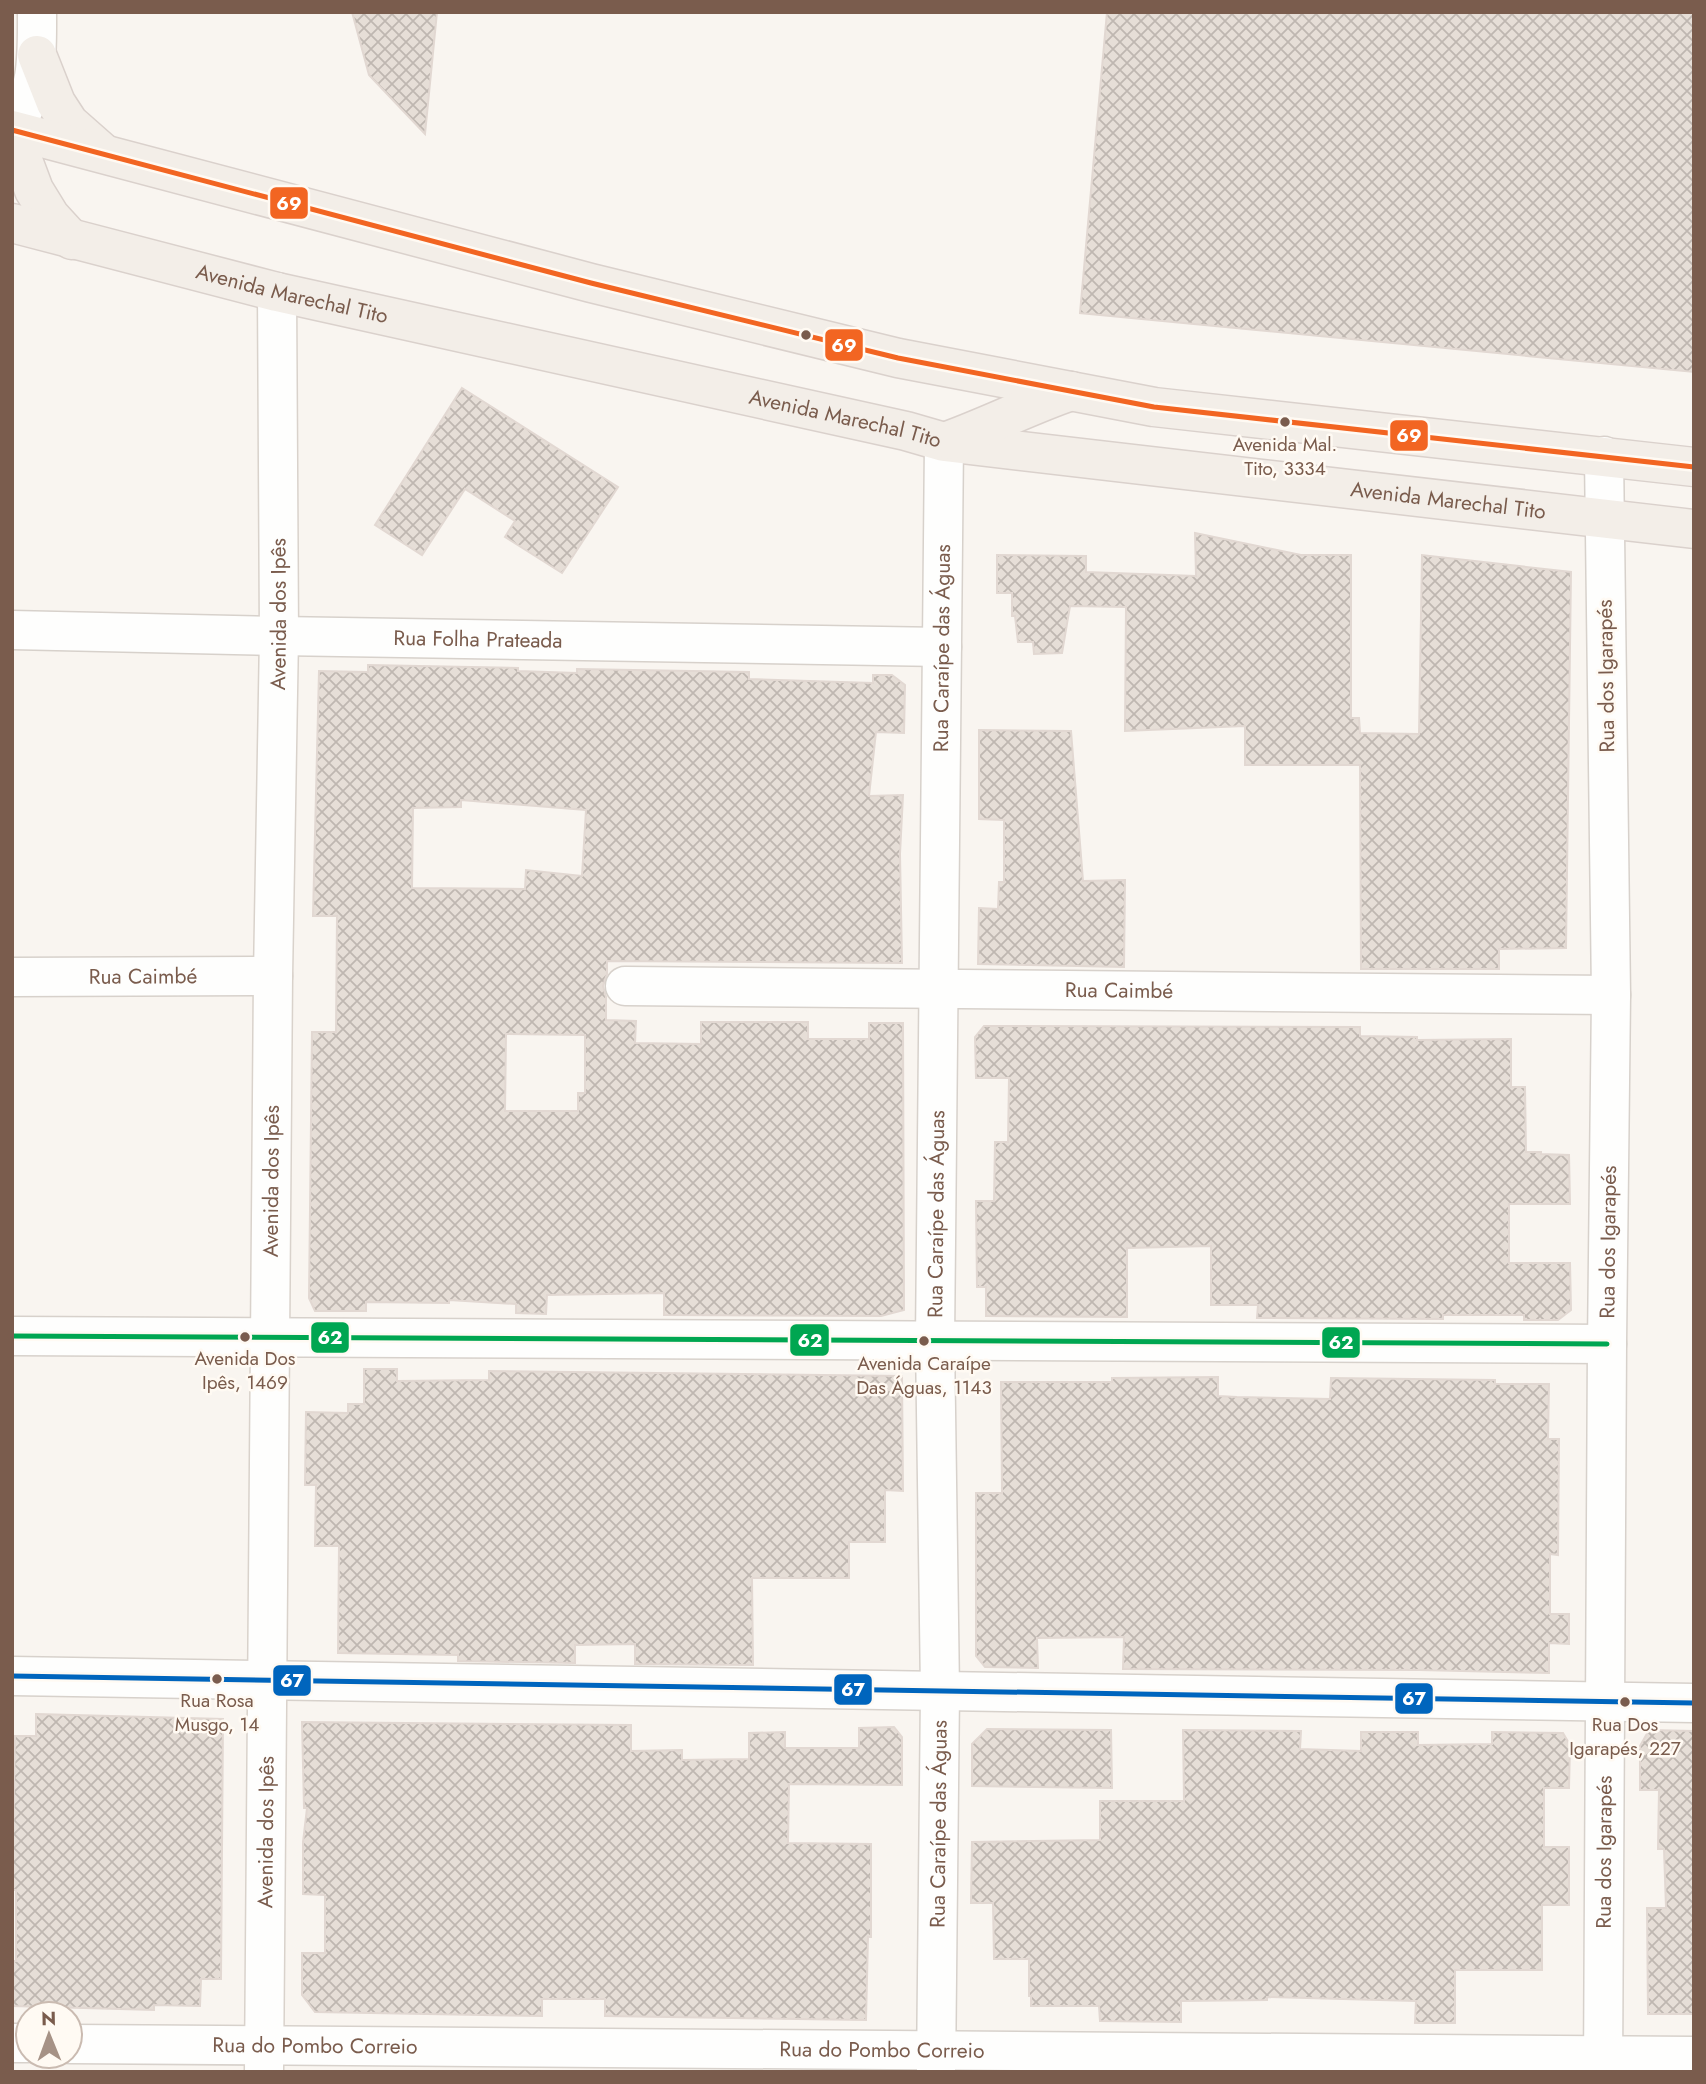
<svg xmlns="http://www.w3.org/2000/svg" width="1706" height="2084" font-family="Jost,sans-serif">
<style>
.building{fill:url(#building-cross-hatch);stroke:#e2d8d2;stroke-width:2;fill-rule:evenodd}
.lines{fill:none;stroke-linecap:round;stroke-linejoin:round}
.street-casing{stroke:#d7d1cb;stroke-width:41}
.secondary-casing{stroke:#d9d2cb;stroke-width:41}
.primary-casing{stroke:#dad1cc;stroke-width:41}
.street{stroke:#fefefd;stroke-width:38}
.secondary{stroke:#fefefd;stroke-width:38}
.primary{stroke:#f3eee8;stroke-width:38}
.bus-1-casing{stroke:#fffaf3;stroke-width:10}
.bus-2-casing{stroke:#fffaf3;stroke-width:10}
.bus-3-casing{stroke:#fffaf3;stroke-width:10}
.bus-1{stroke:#f26522;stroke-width:5}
.bus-2{stroke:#00a651;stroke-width:5}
.bus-3{stroke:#0065bd;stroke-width:5}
.bus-dot{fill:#7a5c4d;stroke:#fffaf3;stroke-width:2.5}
.labels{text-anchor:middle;stroke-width:5;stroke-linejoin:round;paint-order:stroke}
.bus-label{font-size:19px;fill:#7a5c4d;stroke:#fffaf3}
.street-label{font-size:21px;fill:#7a5c4d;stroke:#fffaf3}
.line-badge{stroke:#fffaf3;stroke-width:2.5}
.badge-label{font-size:19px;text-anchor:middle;font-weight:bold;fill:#fff}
</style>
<defs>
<pattern id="building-cross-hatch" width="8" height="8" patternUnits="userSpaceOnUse" patternTransform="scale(1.75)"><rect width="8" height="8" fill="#e6ded7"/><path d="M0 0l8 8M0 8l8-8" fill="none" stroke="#bfb7b1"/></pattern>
</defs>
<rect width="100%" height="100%" fill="#f9f5f0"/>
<g class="building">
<polygon points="352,12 437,12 425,134 369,75"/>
<polygon points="1107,12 1694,12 1694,372 1080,313"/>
<polygon points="462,388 618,487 562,573 505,537 515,521 465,489 422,555 375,525"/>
<polygon points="1195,533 1301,555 1351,555 1351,718 1359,718 1360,733 1419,734 1422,555 1571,572 1566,948 1499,949 1499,969 1361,969 1360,765 1245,765 1245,726 1125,731 1126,607 1070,606 1062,653 1034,654 1033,642 1018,642 1015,616 1012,616 1012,593 997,593 997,555 1086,556 1086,572 1196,576"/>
<path d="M368 665 518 668V671L577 673V669L749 672V679L873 683V675H892L905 685 904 733 876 732 869 796 903 795 900 854 902 963 607 961V974L603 986 606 997V1020L636 1021 635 1043 701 1044V1022H808V1039H869V1023H903L904 1310 881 1316 664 1315V1293L547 1295 546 1314 516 1313V1304L449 1300V1303L366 1302V1311H315L309 1298 312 1032H336L337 916H313L319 671 368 672ZM461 800 586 810 582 876 526 870 525 889 412 888 413 808 461 807ZM506 1034 585 1035V1093H578V1111H505Z"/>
<polygon points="979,730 1071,731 1083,881 1125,880 1124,967 978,964 979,908 998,909 999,882 1004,882 1004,820 979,819"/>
<polygon points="984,1026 1360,1027 1360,1036 1417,1037 1417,1040 1511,1039 1511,1087 1525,1087 1526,1152 1541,1152 1541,1154 1569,1155 1570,1204 1509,1204 1509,1263 1570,1263 1571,1310 1558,1320 1524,1320 1524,1315 1443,1315 1443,1319 1257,1318 1258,1305 1211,1305 1211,1246 1127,1248 1127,1317 986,1316 986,1287 977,1287 976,1201 994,1201 995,1142 1008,1142 1009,1078 976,1078 975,1037"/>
<polygon points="364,1369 397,1369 397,1381 489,1380 489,1371 902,1376 903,1491 885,1490 885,1542 849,1542 849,1578 752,1578 753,1665 635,1664 635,1644 575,1645 575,1663 458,1661 458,1655 338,1653 339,1546 315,1546 316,1485 305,1485 306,1412 348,1413 348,1404 364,1404"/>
<polygon points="1218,1377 1218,1396 1237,1397 1330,1399 1331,1378 1495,1380 1495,1384 1549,1384 1548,1439 1559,1439 1558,1555 1550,1554 1550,1614 1569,1614 1569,1644 1549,1643 1549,1673 1419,1670 1123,1669 1124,1637 1037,1638 1038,1668 985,1667 976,1656 976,1493 1002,1493 1001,1382 1112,1382 1112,1378"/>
<polygon points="36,1714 223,1719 221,1979 201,1979 200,2006 154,2005 154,2010 12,2006 12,1961 16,1961 16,1890 12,1890 15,1736 36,1736"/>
<polygon points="302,1722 631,1725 631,1751 682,1750 682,1760 749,1759 749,1733 785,1732 785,1748 859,1748 859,1728 894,1727 902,1737 902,1785 789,1784 788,1843 871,1844 871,1937 868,1937 866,2020 605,2016 605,1999 542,1999 542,2016 315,2012 302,1995 302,1953 325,1953 325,1895 303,1894 303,1842 307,1808 304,1808"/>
<polygon points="987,1729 1111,1730 1112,1788 972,1786 972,1744"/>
<polygon points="1183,1730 1301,1731 1300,1749 1361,1751 1361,1732 1418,1732 1418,1745 1492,1744 1492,1732 1563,1733 1570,1745 1569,1788 1544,1788 1544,1847 1569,1847 1569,1905 1542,1905 1542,1970 1455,1970 1455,2023 1415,2023 1416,2001 1267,1997 1267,2000 1181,2001 1181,2022 1100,2021 1099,2006 1031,2006 1031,1996 1029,1996 1029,1959 994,1959 993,1903 971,1903 972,1842 1100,1840 1100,1801 1184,1801"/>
<polygon points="1649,1730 1694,1731 1694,2014 1648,2014 1647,1908 1666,1908 1664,1849 1658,1849 1659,1790 1640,1790 1640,1746"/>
</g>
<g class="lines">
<defs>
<g id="street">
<path id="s1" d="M12 630 279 636 942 647"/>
<path id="s2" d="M12 977 273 976"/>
<path id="s3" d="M625 986 1611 995"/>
<polyline points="12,1336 1607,1344"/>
<polyline points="12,1676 1694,1703"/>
<polyline points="12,2043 28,2043"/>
<path id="s4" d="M70 2044 1694 2056"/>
<path id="s5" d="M936 2072 940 1691 935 1341 944 442"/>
<path id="s6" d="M1603 2072 1607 1344 1611 995 1604 456"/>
</g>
<g id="secondary">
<path d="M12 129C39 91 37 57 37 12"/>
<path id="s7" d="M264 2072 273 976 279 636 277 292"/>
</g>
<g id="primary">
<polyline points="37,55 56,103 69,123 103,153"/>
<polyline points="12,130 591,283 898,358 1154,407 1694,467"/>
<polyline points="12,131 34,190 50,216 72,240"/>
<path id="s8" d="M12 223 277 292 906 431 944 442 1694 529"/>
<path d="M950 440C991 425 1030 405 1071 391"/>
</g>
</defs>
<use href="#street" class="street-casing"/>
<use href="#secondary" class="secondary-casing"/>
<use href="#primary" class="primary-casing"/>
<use href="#street" class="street"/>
<use href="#secondary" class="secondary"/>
<use href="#primary" class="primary"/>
<defs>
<polyline id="bus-1" points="12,130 591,283 898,358 1154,407 1694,467"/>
<polyline id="bus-2" points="12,1336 1607,1344"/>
<polyline id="bus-3" points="12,1676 1694,1703"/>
</defs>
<use href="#bus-1" class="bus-1-casing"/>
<use href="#bus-2" class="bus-2-casing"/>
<use href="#bus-3" class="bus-3-casing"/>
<use href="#bus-1" class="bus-1"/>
<use href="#bus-2" class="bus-2"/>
<use href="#bus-3" class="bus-3"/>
</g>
<g class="bus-dot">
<circle cx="806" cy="335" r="6"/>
<circle cx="1285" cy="422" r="6"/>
<circle cx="245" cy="1337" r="6"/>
<circle cx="924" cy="1341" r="6"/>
<circle cx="217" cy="1679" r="6"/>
<circle cx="1625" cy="1702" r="6"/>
</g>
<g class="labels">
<g class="bus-label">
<text x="1285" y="451">Avenida Mal.<tspan x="1285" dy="24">Tito, 3334</tspan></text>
<text x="245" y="1365">Avenida Dos<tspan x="245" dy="24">Ipês, 1469</tspan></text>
<text x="924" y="1370">Avenida Caraípe<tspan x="924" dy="24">Das Águas, 1143</tspan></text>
<text x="217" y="1707">Rua Rosa<tspan x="217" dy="24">Musgo, 14</tspan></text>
<text x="1625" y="1731">Rua Dos<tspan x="1625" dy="24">Igarapés, 227</tspan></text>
</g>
<g class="street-label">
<text dy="7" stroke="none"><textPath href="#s8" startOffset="289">Avenida Marechal Tito</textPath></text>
<text dy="7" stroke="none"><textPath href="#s8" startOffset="856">Avenida Marechal Tito</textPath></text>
<text dy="7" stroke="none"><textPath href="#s8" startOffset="1465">Avenida Marechal Tito</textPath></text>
<text dy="7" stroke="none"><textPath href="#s7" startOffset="1458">Avenida dos Ipês</textPath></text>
<text dy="7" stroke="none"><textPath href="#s1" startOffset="466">Rua Folha Prateada</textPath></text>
<text dy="7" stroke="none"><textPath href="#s5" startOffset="1424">Rua Caraípe das Águas</textPath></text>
<text transform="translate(1606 676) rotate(-91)" y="7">Rua dos Igarapés</text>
<text dy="7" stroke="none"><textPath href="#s2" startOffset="131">Rua Caimbé</textPath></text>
<text dy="7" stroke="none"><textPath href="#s3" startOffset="494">Rua Caimbé</textPath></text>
<text dy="7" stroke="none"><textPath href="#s7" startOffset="891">Avenida dos Ipês</textPath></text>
<text dy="7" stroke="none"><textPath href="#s5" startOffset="858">Rua Caraípe das Águas</textPath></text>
<text dy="7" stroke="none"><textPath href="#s6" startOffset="830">Rua dos Igarapés</textPath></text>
<text dy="7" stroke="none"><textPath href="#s5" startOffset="248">Rua Caraípe das Águas</textPath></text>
<text dy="7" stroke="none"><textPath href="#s7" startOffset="240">Avenida dos Ipês</textPath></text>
<text dy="7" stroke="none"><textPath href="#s6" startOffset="220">Rua dos Igarapés</textPath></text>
<text dy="7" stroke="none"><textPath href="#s4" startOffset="245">Rua do Pombo Correio</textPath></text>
<text dy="7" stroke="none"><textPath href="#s4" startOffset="812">Rua do Pombo Correio</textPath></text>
</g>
</g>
<g class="line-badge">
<rect x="269" y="186" width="40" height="34" rx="7" fill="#f26522"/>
<rect x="824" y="328" width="40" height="34" rx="7" fill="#f26522"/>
<rect x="1389" y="419" width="40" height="33" rx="7" fill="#f26522"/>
<rect x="310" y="1321" width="40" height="33" rx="7" fill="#00a651"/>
<rect x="789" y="1323" width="41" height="34" rx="7" fill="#00a651"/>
<rect x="1321" y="1326" width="40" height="33" rx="7" fill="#00a651"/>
<rect x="272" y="1664" width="40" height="33" rx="7" fill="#0065bd"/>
<rect x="833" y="1673" width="40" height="33" rx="7" fill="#0065bd"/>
<rect x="1394" y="1682" width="40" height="33" rx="7" fill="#0065bd"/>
</g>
<g class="badge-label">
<text x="289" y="210">69</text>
<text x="844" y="352">69</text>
<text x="1409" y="442">69</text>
<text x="330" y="1344">62</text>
<text x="810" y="1347">62</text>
<text x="1341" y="1349">62</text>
<text x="292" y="1687">67</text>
<text x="853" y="1696">67</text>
<text x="1414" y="1705">67</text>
</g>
<rect width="1706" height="2084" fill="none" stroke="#7a5c4d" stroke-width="28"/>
<g transform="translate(49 2035) rotate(359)"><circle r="33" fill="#fffaf3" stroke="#cabbb1" stroke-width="2"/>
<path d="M0-5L12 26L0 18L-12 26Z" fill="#a69286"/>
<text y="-10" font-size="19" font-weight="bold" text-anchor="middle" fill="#7a5c4d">N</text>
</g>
</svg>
